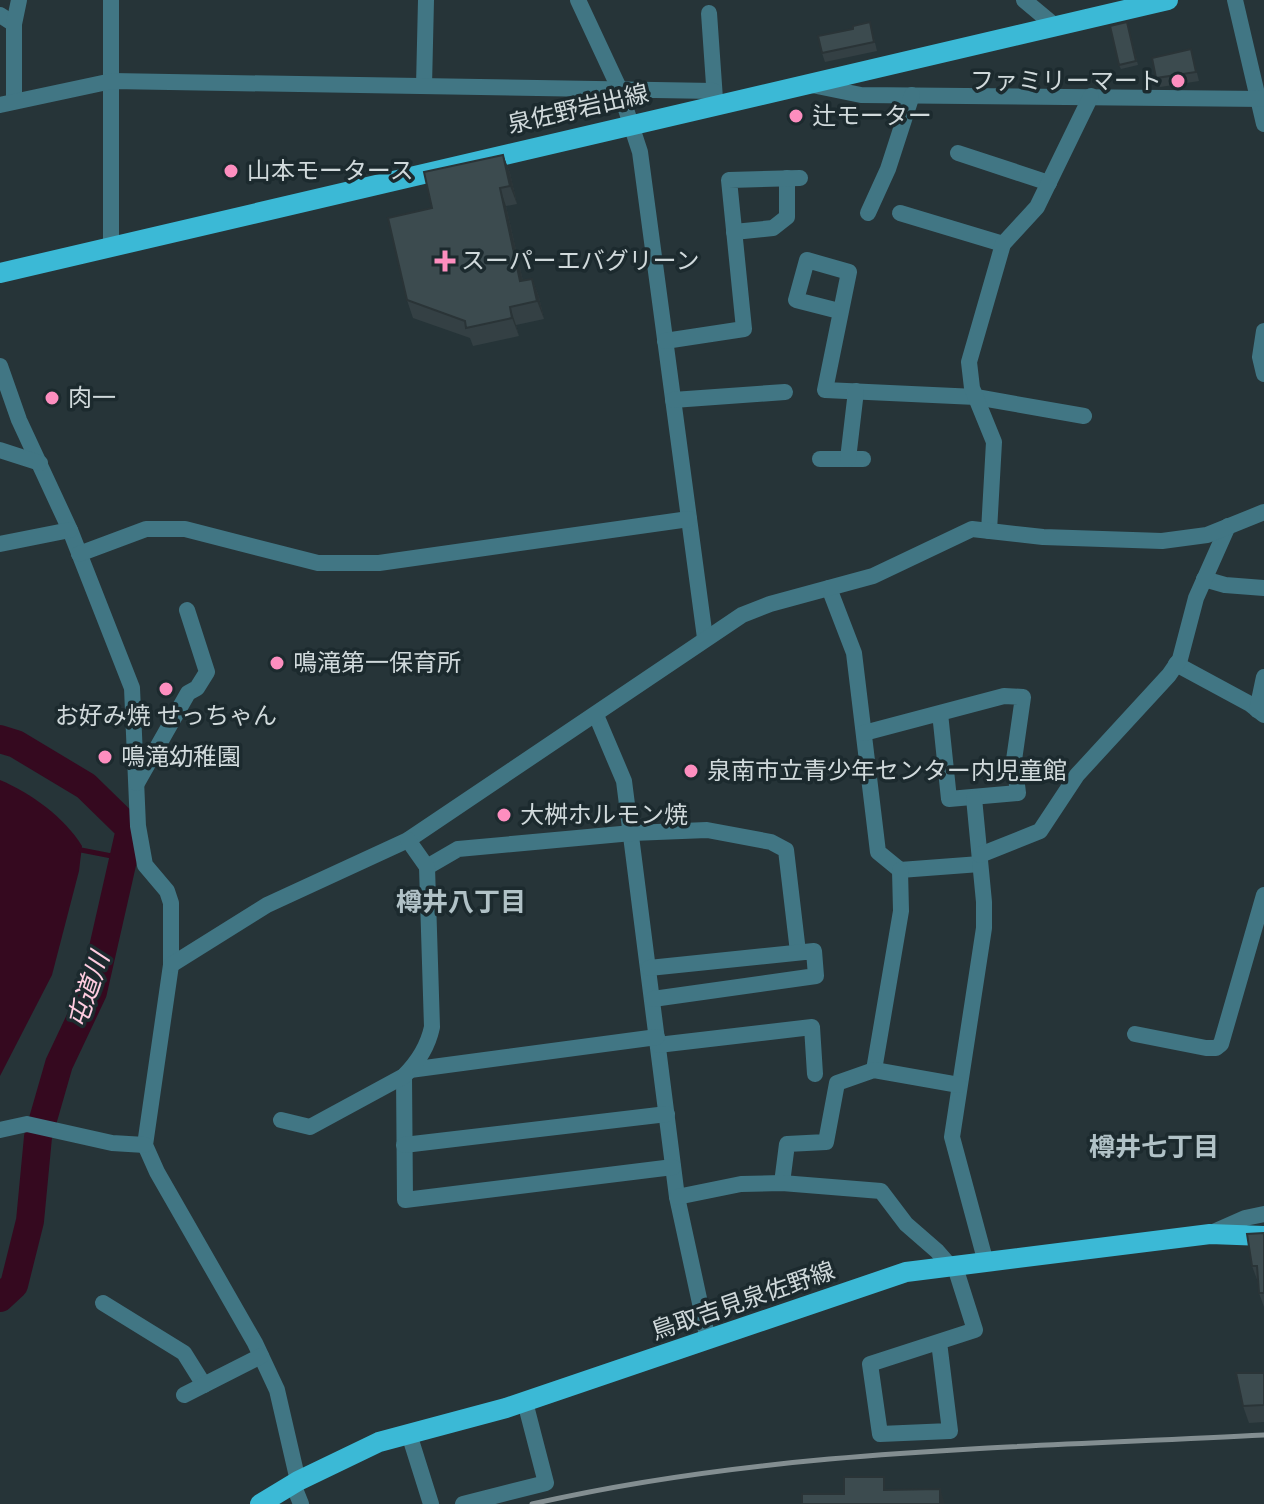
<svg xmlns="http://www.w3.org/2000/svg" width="1264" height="1504" font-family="'Open Sans','Noto Sans JP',sans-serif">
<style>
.water{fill:#35091f}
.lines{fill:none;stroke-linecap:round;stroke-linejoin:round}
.stream{stroke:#35091f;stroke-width:5}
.river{stroke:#35091f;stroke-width:28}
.minor{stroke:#417684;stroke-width:16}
.major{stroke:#3bb9d6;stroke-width:20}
.rail{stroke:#838e91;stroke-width:5}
.wall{fill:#344044}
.shaded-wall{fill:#2a3437}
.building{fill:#3c4b4f;stroke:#2a3437;stroke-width:2}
.poi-dot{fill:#fd8ebf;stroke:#1c2a2e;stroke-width:3}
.labels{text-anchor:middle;stroke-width:7;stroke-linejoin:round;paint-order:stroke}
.poi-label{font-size:24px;fill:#d0d9db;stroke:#1c2a2e;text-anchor:start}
.street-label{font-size:24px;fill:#d0d9db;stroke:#1c2a2e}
.neighbourhood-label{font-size:26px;font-weight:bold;fill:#b1c2c7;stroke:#1c2a2e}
.water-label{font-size:26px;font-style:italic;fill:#ffcce0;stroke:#1c2a2e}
</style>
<rect width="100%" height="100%" fill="#263438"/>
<path class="water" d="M0 780C31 793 64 817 82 846L79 871 52 975 0 1076Z"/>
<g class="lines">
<polyline class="stream" points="81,850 122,858"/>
<polyline class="river" points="0,739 16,744 86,786 130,829 93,992 59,1064 38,1137 30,1221 14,1285 0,1298"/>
<g class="minor">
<polyline points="111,0 111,246"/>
<polyline points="578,0 619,88 640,152 705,638"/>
<polyline points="1024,0 1055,26"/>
<polyline points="1235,0 1264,124"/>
<polyline points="709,13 715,99"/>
<polyline points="0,15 14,24"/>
<polyline points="812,85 861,95 1264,99"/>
<polyline points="424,86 426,0"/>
<polyline points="14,101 14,24 19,0"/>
<polyline points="0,105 112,81 714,91"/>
<polyline points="958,153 1049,183"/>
<polyline points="868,213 888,169 912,95"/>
<polyline points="900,213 1003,244"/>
<polyline points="734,232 773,228 787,217 787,178"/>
<polyline points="839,311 796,300 807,260 849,272 825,390 976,397 1084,416"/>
<polyline points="1264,331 1260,357 1264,374"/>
<polyline points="665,341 744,329 729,180 800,178"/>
<polyline points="0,366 19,420 70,530 132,688 138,826 145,865 167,891 171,903 171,965 145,1145 157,1172 255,1343 277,1390 298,1481"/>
<polyline points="673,400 785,392"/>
<polyline points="0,450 40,463"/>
<polyline points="820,459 863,459"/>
<polyline points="848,459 856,391"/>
<polyline points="989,531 994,442 972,388 969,362 1003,244 1037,207 1091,96"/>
<polyline points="0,544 70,530"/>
<polyline points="79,554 146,529 185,529 318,563 379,563 689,519"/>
<polyline points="1204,579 1225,585 1264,588"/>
<polyline points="829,588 854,653 878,852 900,870 980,864"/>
<polyline points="1176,664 1250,704 1264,715"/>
<polyline points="1257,710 1264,677"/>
<polyline points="596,715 624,781 677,1197 708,1340"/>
<polyline points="864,733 1004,696 1023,697 1014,760 1018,793 949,799 940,713"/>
<polyline points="137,783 188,693 197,688 207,672 187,610"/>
<polyline points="974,798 984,902 984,928 952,1137 986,1263"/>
<polyline points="980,855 1040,831 1077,775 1169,675 1180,659 1196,598 1228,526"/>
<polyline points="427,867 458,849 632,833 707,830 771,842 786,850 798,952"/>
<polyline points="171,965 267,905 408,840 742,615 770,604 873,576 972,529 1043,537 1162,541 1207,535 1264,512"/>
<polyline points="649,968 814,951 816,976 653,999"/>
<polyline points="1135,1034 1206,1048 1216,1048 1221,1044 1264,895"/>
<polyline points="658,1045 812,1027 815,1074"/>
<polyline points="410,1070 657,1037"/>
<polyline points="874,1070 901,911 900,870"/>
<polyline points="404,1076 405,1200 673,1167"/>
<path d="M281 1120 310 1127 404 1076C417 1063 428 1046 432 1027L427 867 408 840"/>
<polyline points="0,1130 27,1124 112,1143 145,1145"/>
<polyline points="404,1145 667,1114"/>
<polyline points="782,1183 787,1144 826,1142 837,1083 874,1070 959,1085"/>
<polyline points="677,1197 741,1184 782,1183 881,1191 906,1224 937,1251 951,1267"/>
<polyline points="1211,1233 1245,1218 1264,1214"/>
<polyline points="103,1303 184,1353 204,1385"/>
<polyline points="939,1342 950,1431 880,1434 870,1364 975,1330 955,1267"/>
<polyline points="184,1395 261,1356"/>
<polyline points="409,1434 431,1504"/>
<polyline points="293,1484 301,1504"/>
<polyline points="463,1504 546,1483 525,1402"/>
</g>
<g class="major">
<polyline points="0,273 1168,0"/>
<polyline points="260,1504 298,1481 379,1442 506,1408 906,1272 1210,1234 1264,1236"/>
</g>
<path class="rail" d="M532 1504C772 1449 1019 1448 1264 1435"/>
</g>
<g class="wall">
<polygon points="870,22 877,51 825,62 822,53 853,29"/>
<polygon points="1127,22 1138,65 1121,69 1119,65"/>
<polygon points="1191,49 1199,81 1160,87 1156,78"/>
<polygon points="503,155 510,173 517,204 506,206 523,281 532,279 539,297 544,319 516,325 519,336 473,346 470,338 413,318 407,300 432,208"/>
<polygon points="1264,1233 1264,1307 1259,1293 1258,1282 1252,1266"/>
<polygon points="1264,1373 1264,1422 1249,1423 1243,1406"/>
</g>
<g class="shaded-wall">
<polygon points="503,155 510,173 517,204 510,186"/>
<polygon points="500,188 506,206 527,299 520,281"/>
<polygon points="532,279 539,297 544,319 537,301"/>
<polygon points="510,307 516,325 519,336 512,318"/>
<polygon points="940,1489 945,1504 940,1504"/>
</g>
<g class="building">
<polygon points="870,22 874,42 822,53 818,36 853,29 853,26"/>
<polygon points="1127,22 1136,61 1119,65 1110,26"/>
<polygon points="1191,49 1196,72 1156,78 1152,58"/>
<polygon points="503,155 510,186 500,188 520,281 532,279 537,301 510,307 512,318 466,328 465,321 407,300 388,218 432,208 424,172"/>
<polygon points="1264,1233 1264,1293 1259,1293 1257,1266 1252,1266 1247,1234"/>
<polygon points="1236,1373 1264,1373 1264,1405 1243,1406"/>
<polygon points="844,1477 884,1477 884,1490 940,1489 940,1504 802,1504 802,1494 844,1494"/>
</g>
<g class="poi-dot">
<circle cx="1178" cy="81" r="8"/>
<circle cx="796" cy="116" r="8"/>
<circle cx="231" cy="171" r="8"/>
<path d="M441 249h8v8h8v8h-8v8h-8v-8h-8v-8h8z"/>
<circle cx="52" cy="398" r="8"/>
<circle cx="277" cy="663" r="8"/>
<circle cx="166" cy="689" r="8"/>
<circle cx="105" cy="757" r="8"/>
<circle cx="691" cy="771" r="8"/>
<circle cx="504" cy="815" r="8"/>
</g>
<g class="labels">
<g class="poi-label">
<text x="1162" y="89" text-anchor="end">ファミリーマート</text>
<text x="812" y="124">辻モーター</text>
<text x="247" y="179">山本モータース</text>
<text x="461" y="269">スーパーエバグリーン</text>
<text x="68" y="406">肉一</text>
<text x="293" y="671">鳴滝第一保育所</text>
<text x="166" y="724" text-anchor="middle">お好み焼 せっちゃん</text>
<text x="121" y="765">鳴滝幼稚園</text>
<text x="707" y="779">泉南市立青少年センター内児童館</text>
<text x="520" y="823">大桝ホルモン焼</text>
</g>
<g class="street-label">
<text transform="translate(578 109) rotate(-13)" y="8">泉佐野岩出線</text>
<text transform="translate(743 1301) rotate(-19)" y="8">鳥取吉見泉佐野線</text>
</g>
<g class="neighbourhood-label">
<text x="461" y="911">樽井八丁目</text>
<text x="1154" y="1156">樽井七丁目</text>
</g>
<g class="water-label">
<text transform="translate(88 990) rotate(-71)" y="9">屯道川</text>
</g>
</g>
</svg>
